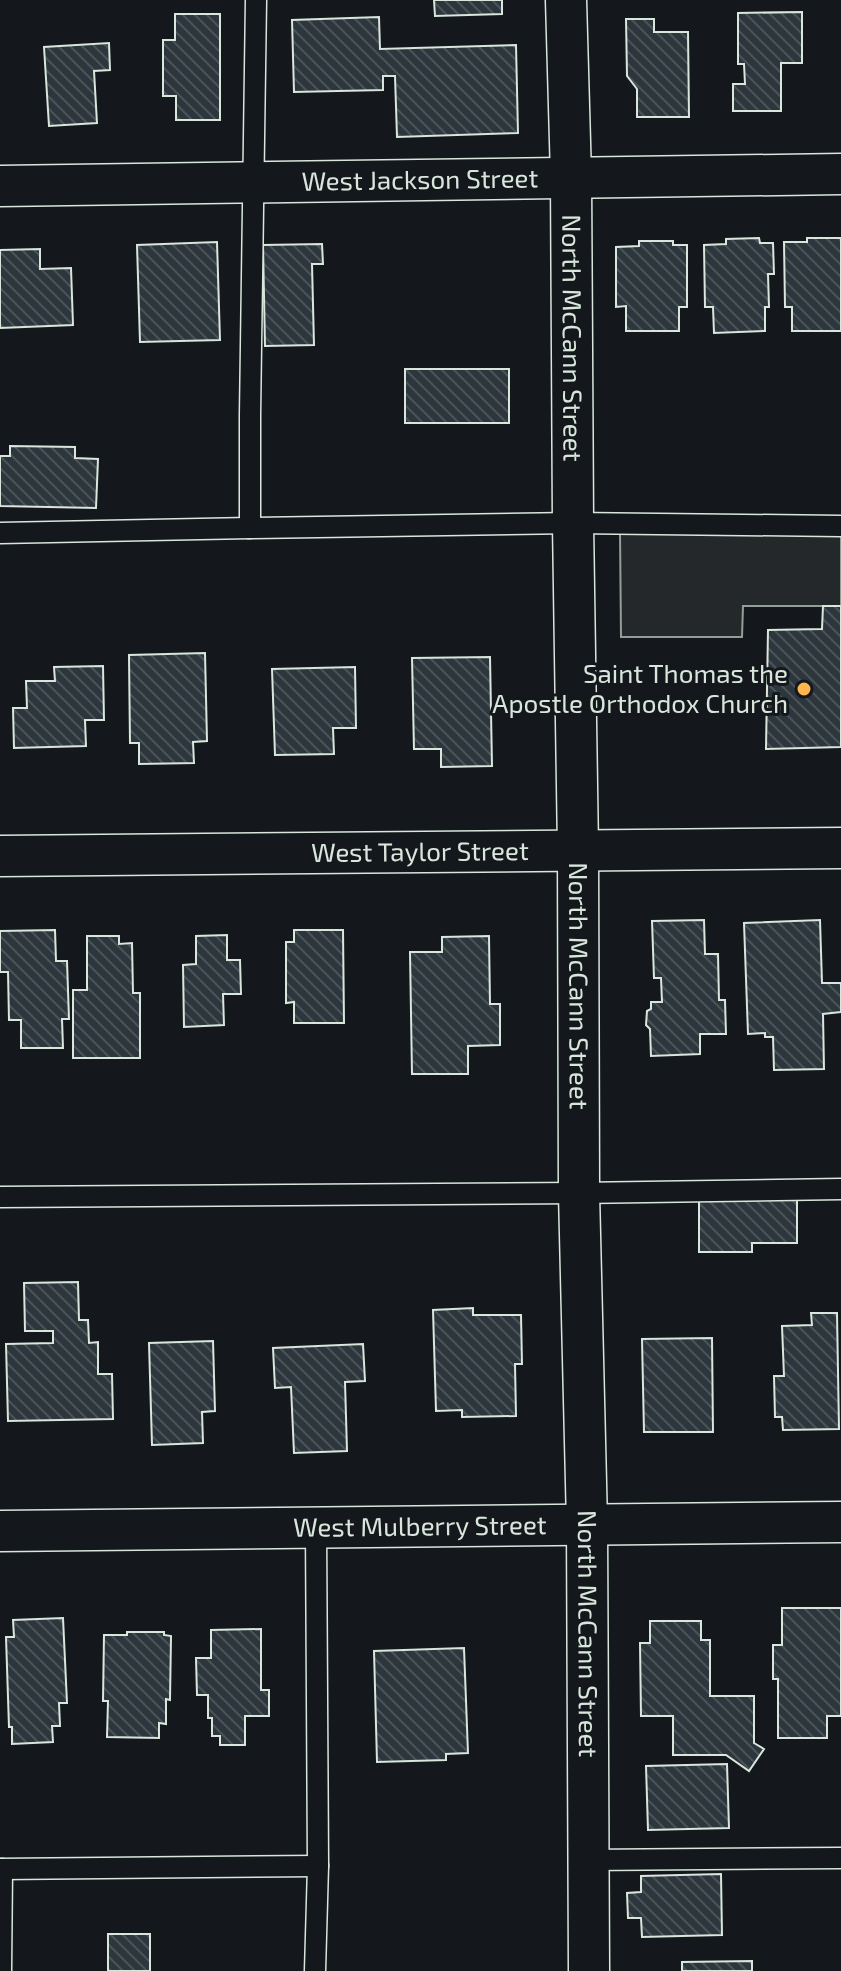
<svg xmlns="http://www.w3.org/2000/svg" width="841" height="1971" font-family="'Exo 2',sans-serif">
<style>
.parking{fill:#24282b;stroke:#939e99;stroke-width:2}
.building{fill:url(#building-back-hatch);stroke:#d8e6dc;stroke-width:2}
.lines{fill:none;stroke-linecap:round;stroke-linejoin:round}
.service-casing{stroke:#d8e6dc;stroke-width:23}
.minor-casing{stroke:#d8e6dc;stroke-width:43}
.service{stroke:#14181c;stroke-width:20}
.minor{stroke:#14181c;stroke-width:40}
.poi-dot{fill:#ffb74d;stroke:#14181c;stroke-width:3}
.labels{text-anchor:middle;stroke-width:6;stroke-linejoin:round;paint-order:stroke}
.street-label{font-size:26px;fill:#d8e6dc;stroke:#14181c}
.poi-label{font-size:26px;fill:#d8e6dc;stroke:#14181c;text-anchor:end}
</style>
<defs>
<pattern id="building-back-hatch" width="6" height="6" patternUnits="userSpaceOnUse" patternTransform="scale(2)"><rect width="6" height="6" fill="#2c363c"/><path d="M-1 5l2 2M0 0l6 6M5-1l2 2" fill="none" stroke="#4a5358"/></pattern>
</defs>
<rect width="100%" height="100%" fill="#14181c"/>
<polygon class="parking" points="841,530 841,606 743,606 742,637 621,637 620,531"/>
<g class="building">
<polygon points="434,0 502,0 502,14 435,16"/>
<polygon points="802,12 802,63 781,63 781,111 733,111 733,84 745,84 744,64 738,64 738,13"/>
<polygon points="175,14 220,14 220,120 176,120 176,96 163,96 163,40 175,40"/>
<polygon points="379,17 380,49 516,45 518,133 397,137 395,76 383,76 383,90 294,92 292,20"/>
<polygon points="626,19 654,19 654,32 688,32 689,117 637,117 637,89 627,76"/>
<polygon points="109,43 110,70 94,71 97,123 49,126 44,47"/>
<polygon points="759,238 760,243 773,243 774,274 768,274 769,307 765,307 765,331 714,333 713,307 705,307 704,245 726,244 726,239"/>
<polygon points="807,238 841,238 841,331 792,331 792,307 785,307 784,242 807,242"/>
<polygon points="639,241 673,241 673,245 687,245 687,307 679,307 679,331 626,331 626,306 616,307 616,247 639,246"/>
<polygon points="217,242 220,340 140,342 137,245"/>
<polygon points="322,244 323,264 312,264 314,345 265,346 263,245"/>
<polygon points="40,249 40,269 71,268 73,325 0,328 0,250"/>
<rect x="405" y="369" width="104" height="54"/>
<polygon points="10,446 75,447 75,458 98,459 96,508 0,506 0,456 10,456"/>
<polygon points="823,606 841,606 841,747 766,749 768,630 822,629"/>
<polygon points="205,653 207,741 193,742 194,763 139,764 139,743 130,743 129,655"/>
<polygon points="490,657 492,766 441,767 441,749 414,749 412,658"/>
<polygon points="103,666 104,720 85,720 86,746 14,748 13,708 27,708 26,681 55,681 54,667"/>
<polygon points="355,667 356,728 333,728 334,754 275,755 272,669"/>
<polygon points="704,920 705,954 718,954 719,1000 725,1000 726,1034 700,1034 700,1054 651,1056 650,1029 646,1025 647,1011 651,1009 651,1002 662,1002 661,978 654,978 652,921"/>
<polygon points="820,920 822,983 841,983 841,1012 823,1014 824,1069 774,1070 773,1037 765,1037 765,1033 748,1034 744,923"/>
<polygon points="55,930 56,961 67,961 69,1019 62,1019 63,1048 21,1048 21,1020 9,1020 8,972 0,972 0,931"/>
<polygon points="294,930 343,930 344,1023 294,1023 294,1002 286,1003 286,942 294,942"/>
<polygon points="227,935 227,960 240,960 241,994 223,994 224,1025 184,1027 183,965 196,964 196,936"/>
<polygon points="87,936 119,936 119,944 132,943 133,993 140,993 140,1058 73,1058 73,990 87,990"/>
<polygon points="489,936 490,1004 500,1004 500,1045 468,1046 468,1074 412,1074 410,952 442,952 442,937"/>
<polygon points="797,1196 797,1243 752,1243 752,1252 699,1252 699,1197"/>
<polygon points="78,1282 79,1320 88,1320 89,1343 98,1342 98,1374 112,1374 113,1419 8,1421 6,1344 53,1343 53,1331 25,1331 24,1283"/>
<polygon points="473,1308 473,1315 521,1315 522,1364 515,1364 516,1416 462,1417 462,1410 436,1411 433,1310"/>
<polygon points="811,1313 837,1313 839,1429 783,1430 782,1417 775,1417 774,1376 784,1376 782,1326 812,1325"/>
<polygon points="712,1338 713,1432 644,1432 642,1339"/>
<polygon points="213,1341 215,1411 202,1412 203,1443 152,1445 149,1343"/>
<polygon points="363,1344 365,1381 345,1382 347,1451 294,1453 291,1387 275,1388 273,1348"/>
<polygon points="782,1608 841,1608 841,1716 827,1716 827,1738 778,1738 778,1679 773,1679 773,1645 782,1645"/>
<polygon points="63,1618 67,1703 59,1703 60,1726 52,1726 53,1742 12,1744 12,1727 9,1727 6,1637 14,1637 13,1620"/>
<polygon points="650,1621 701,1621 701,1640 710,1640 710,1696 754,1696 754,1743 764,1749 749,1771 726,1755 673,1755 673,1716 641,1716 640,1643 650,1643"/>
<polygon points="261,1629 261,1690 269,1690 269,1716 245,1716 245,1745 220,1745 220,1736 212,1736 212,1718 208,1718 208,1695 197,1695 196,1658 211,1658 211,1630"/>
<polygon points="127,1632 164,1632 164,1635 171,1636 170,1700 166,1699 166,1724 159,1723 159,1738 107,1737 108,1701 103,1701 104,1635 127,1635"/>
<polygon points="464,1648 468,1753 446,1754 446,1760 377,1762 374,1651"/>
<polygon points="727,1764 729,1828 648,1830 646,1766"/>
<polygon points="721,1874 722,1935 642,1937 641,1918 628,1918 627,1893 641,1892 641,1876"/>
<rect x="108" y="1934" width="42" height="37"/>
<polygon points="752,1961 752,1971 682,1971 682,1962"/>
</g>
<g class="lines">
<defs>
<g id="service">
<polyline points="250,528 250,415 256,0"/>
<polyline points="0,533 250,528 573,523 841,526"/>
<polyline points="0,1197 579,1193 841,1189"/>
<polyline points="588,1860 841,1858"/>
<polyline points="0,1869 318,1866"/>
<polyline points="1,1971 2,1869"/>
<polyline points="315,1971 318,1866 316,1527"/>
</g>
<g id="minor">
<path id="s1" d="M566 0 571 177 573 523 578 851 579 1193 587 1524 589 1971"/>
<path id="s2" d="M0 186 841 174"/>
<path id="s3" d="M0 856 841 848"/>
<path id="s4" d="M0 1531 841 1522"/>
</g>
</defs>
<use href="#service" class="service-casing"/>
<use href="#minor" class="minor-casing"/>
<use href="#service" class="service"/>
<use href="#minor" class="minor"/>
</g>
<circle class="poi-dot" cx="804" cy="689" r="8"/>
<g class="labels">
<g class="street-label">
<text dy="9" stroke="none"><textPath href="#s2" startOffset="420">West Jackson Street</textPath></text>
<text dy="9" stroke="none"><textPath href="#s1" startOffset="338">North McCann Street</textPath></text>
<text dy="9" stroke="none"><textPath href="#s3" startOffset="420">West Taylor Street</textPath></text>
<text dy="9" stroke="none"><textPath href="#s1" startOffset="986">North McCann Street</textPath></text>
<text dy="9" stroke="none"><textPath href="#s4" startOffset="420">West Mulberry Street</textPath></text>
<text dy="9" stroke="none"><textPath href="#s1" startOffset="1634">North McCann Street</textPath></text>
</g>
<g class="poi-label">
<text x="788" y="683">Saint Thomas the<tspan x="788" dy="30">Apostle Orthodox Church</tspan></text>
</g>
</g>
</svg>
